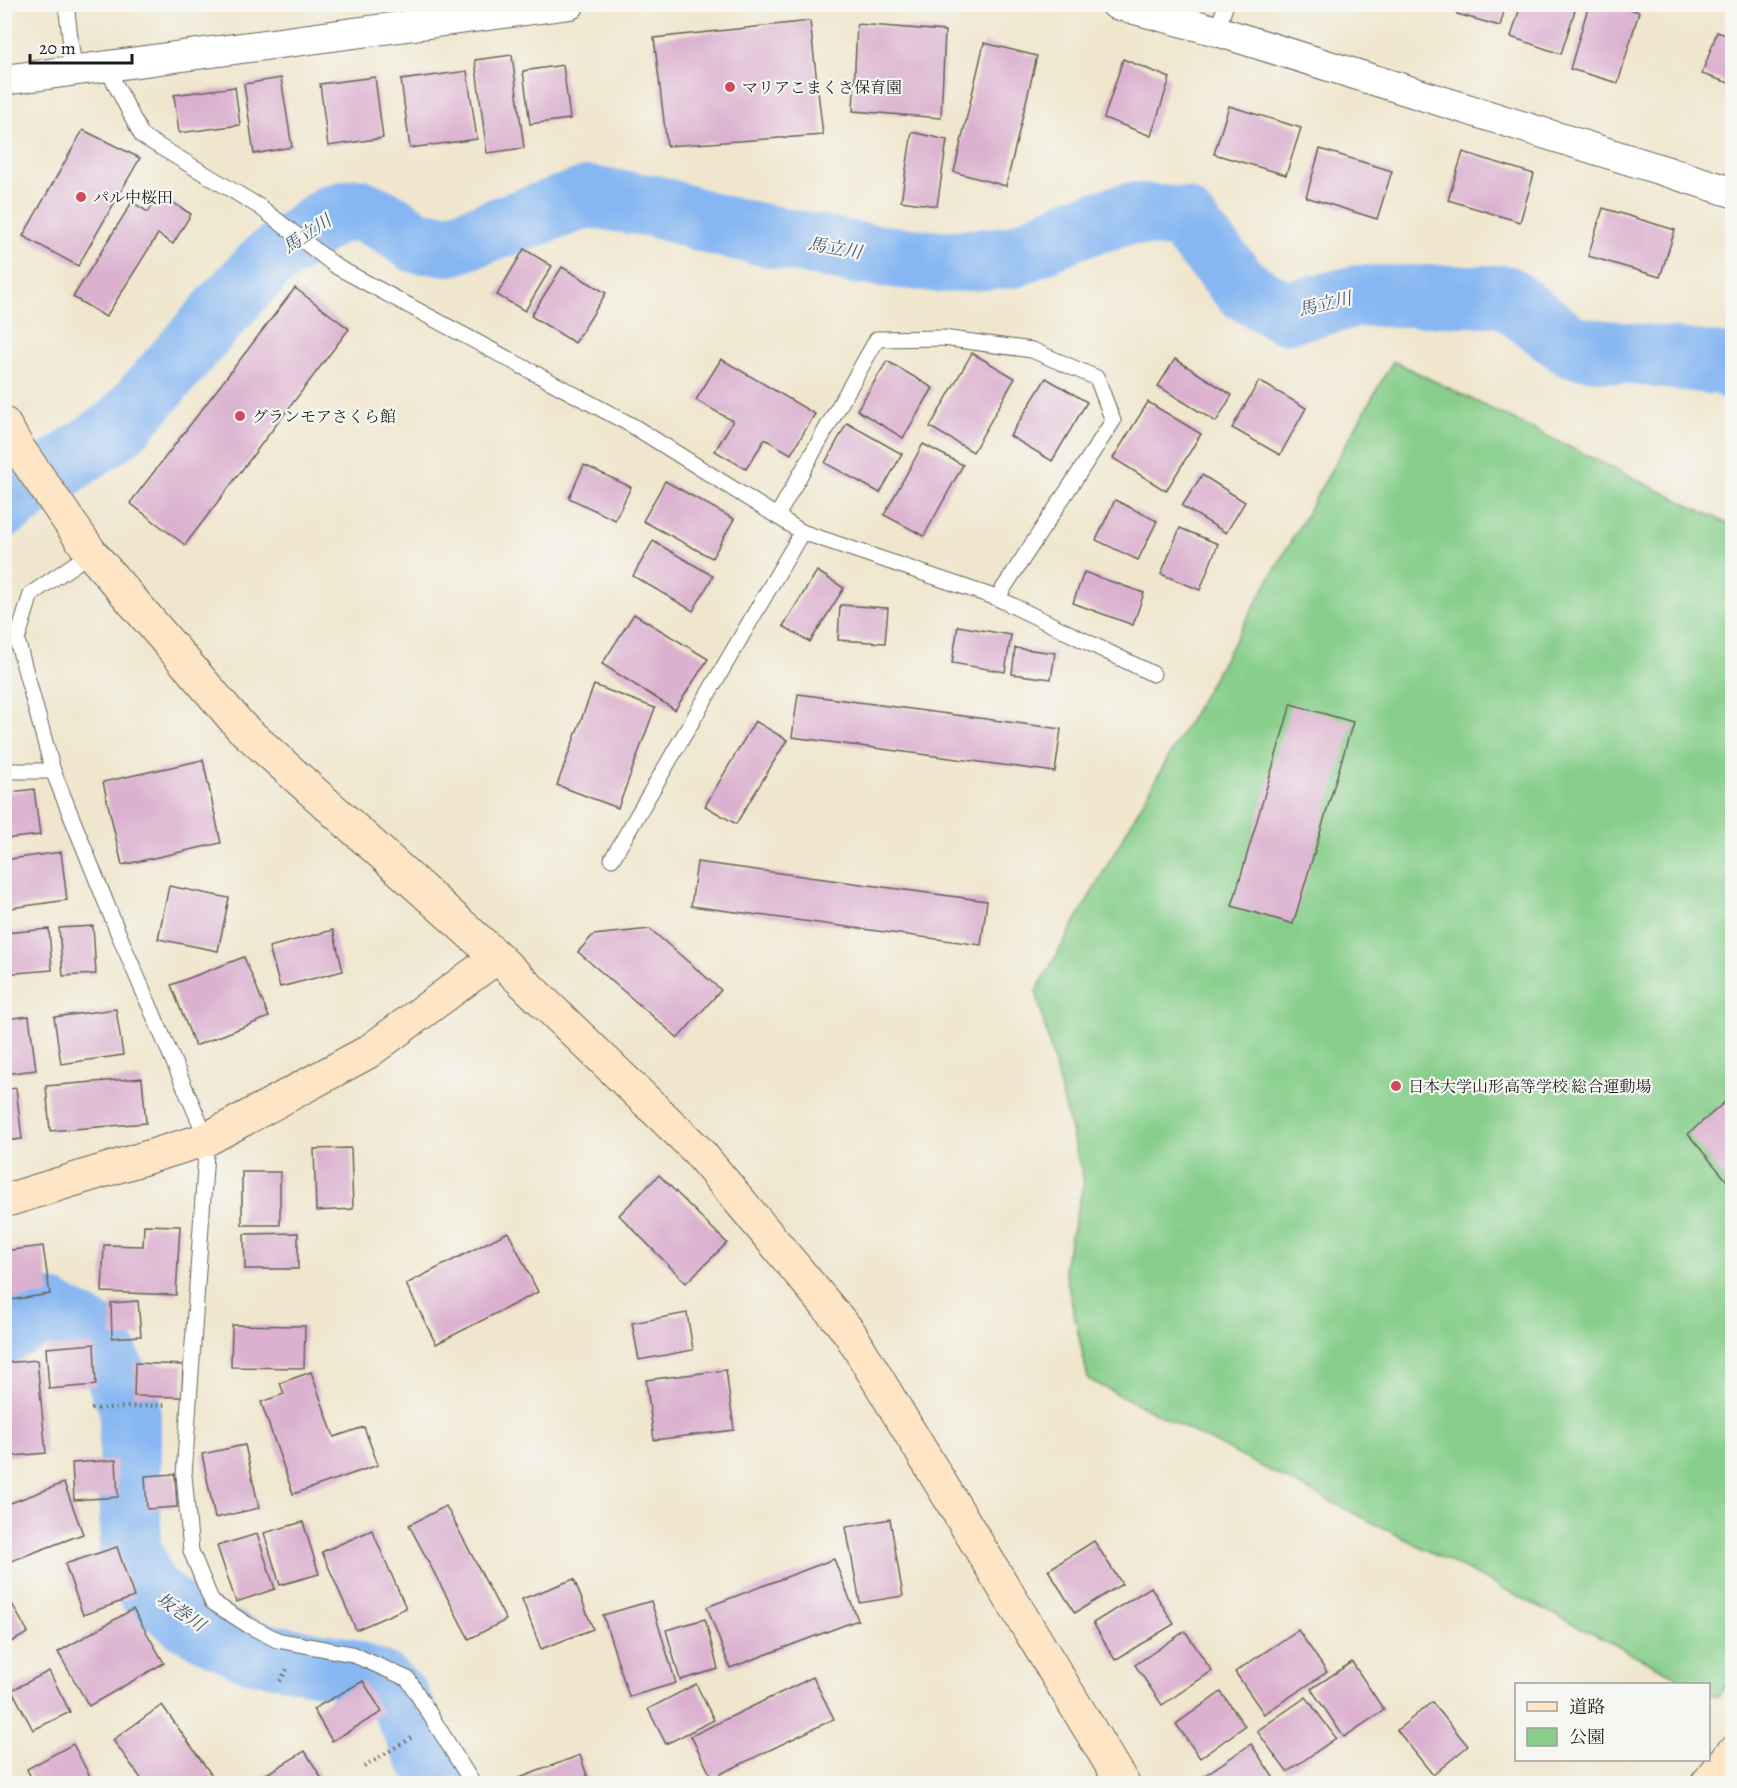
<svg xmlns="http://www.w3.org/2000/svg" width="1737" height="1788" font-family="Alegreya,'Noto Serif JP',serif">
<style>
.green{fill:#86ce8a;stroke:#517553;stroke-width:1.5}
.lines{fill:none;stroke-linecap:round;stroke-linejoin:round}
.river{stroke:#87b7f2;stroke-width:62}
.building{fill:#dbb1cf}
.lane-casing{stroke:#66635a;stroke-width:17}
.street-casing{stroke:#66635a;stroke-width:32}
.secondary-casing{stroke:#66635a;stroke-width:35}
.path{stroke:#66635a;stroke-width:4;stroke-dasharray:1.5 4.5;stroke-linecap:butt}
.lane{stroke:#fff;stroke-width:15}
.street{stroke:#fff;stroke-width:30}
.secondary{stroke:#fde5c5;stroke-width:33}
.poi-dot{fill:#d1495b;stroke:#f6f6f2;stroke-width:2}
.labels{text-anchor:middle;stroke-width:4.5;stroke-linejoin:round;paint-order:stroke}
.poi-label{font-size:16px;fill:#1c1c1c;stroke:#f6f6f2;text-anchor:start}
.water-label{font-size:18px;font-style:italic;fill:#475a72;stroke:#f6f6f2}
</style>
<rect width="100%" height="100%" fill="#f6f6f2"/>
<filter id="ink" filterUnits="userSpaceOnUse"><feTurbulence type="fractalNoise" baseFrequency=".0167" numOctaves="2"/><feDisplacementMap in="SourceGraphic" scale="12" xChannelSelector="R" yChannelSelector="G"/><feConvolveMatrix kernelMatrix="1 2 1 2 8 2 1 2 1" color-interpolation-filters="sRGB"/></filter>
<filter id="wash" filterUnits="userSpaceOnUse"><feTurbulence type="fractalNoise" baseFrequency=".008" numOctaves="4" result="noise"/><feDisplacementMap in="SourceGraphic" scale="24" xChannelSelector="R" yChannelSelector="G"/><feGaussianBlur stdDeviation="1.35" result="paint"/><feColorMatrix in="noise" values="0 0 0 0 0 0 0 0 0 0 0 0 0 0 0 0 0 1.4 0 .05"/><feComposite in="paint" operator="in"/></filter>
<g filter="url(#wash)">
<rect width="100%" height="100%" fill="#f0e6cd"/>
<polygon class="green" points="1393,361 1732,526 1732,1676 1718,1697 1709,1693 1708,1684 1692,1684 1088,1379 1064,1266 1084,1182 1036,991"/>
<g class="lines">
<g class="river">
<polyline points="4,507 122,425 230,301 268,261 331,215 358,209 391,224 416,242 450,245 588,197 654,206 720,226 855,253 940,262 1013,257 1073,229 1131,213 1182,218 1243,289 1285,313 1358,296 1505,296 1572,347 1728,365 1732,369"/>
<polyline points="4,1333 49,1311 99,1337 130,1407 130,1548 147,1589 187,1621 249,1651 344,1668 379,1681 399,1699 426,1755 446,1784"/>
</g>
</g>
<g id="blocks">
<g class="building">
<polygon points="1460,4 1506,4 1500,26 1457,14"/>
<polygon points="1521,4 1577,4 1561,54 1511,37"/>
<polygon points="1589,4 1614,4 1639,12 1618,83 1570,69"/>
<polygon points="810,21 823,135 667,146 654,38"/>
<polygon points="857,24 945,31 941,118 853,111"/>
<polygon points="1717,32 1732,37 1732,84 1702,74"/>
<polygon points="984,43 1037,56 1006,186 954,172"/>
<polygon points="512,55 524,148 487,153 475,60"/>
<polygon points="1123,59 1170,78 1151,136 1104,118"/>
<polygon points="563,65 570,119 530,124 523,71"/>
<polygon points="467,71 477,139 410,148 401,80"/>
<polygon points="375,77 383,138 328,146 320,84"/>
<polygon points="281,78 292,147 254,154 244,84"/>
<polygon points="235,87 240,125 179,133 174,95"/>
<polygon points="1229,106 1301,128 1286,175 1214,154"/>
<polygon points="83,130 140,158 78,266 23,236"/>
<polygon points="912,132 947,140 937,206 901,201"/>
<polygon points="1320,149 1392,171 1377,219 1306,197"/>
<polygon points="1463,152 1534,174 1520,222 1448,200"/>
<polygon points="159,194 191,214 173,244 158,234 106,317 73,297 132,202 148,212"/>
<polygon points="1603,208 1675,230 1660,277 1588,256"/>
<polygon points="524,249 552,266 525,311 497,295"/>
<polygon points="562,267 606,293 575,343 531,316"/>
<polygon points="295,288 349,329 185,545 130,503"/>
<polygon points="972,353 1015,378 973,452 930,427"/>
<polygon points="721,359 815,414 791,454 765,439 746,469 715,451 733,421 696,400"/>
<polygon points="1175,359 1232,395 1216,422 1158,386"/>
<polygon points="887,361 933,388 903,438 857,410"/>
<polygon points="1046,378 1087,402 1052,461 1010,436"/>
<polygon points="1259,381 1306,408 1280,455 1232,428"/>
<polygon points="1148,402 1201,434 1166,491 1113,458"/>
<polygon points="847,423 902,454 880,493 825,463"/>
<polygon points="923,444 963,465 924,536 884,515"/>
<polygon points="584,465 631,487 615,520 569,498"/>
<polygon points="1202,475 1245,502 1226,533 1182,506"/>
<polygon points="665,481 734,519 712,558 643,521"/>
<polygon points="1115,500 1157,521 1138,560 1096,540"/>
<polygon points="1180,528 1218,544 1200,590 1161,574"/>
<polygon points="653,541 713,576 693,611 633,576"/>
<polygon points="817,571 844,588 810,642 783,626"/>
<polygon points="1084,572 1144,593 1133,625 1073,603"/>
<polygon points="840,605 888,608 885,643 838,640"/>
<polygon points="634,614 708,659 675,710 602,664"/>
<polygon points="958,626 1011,635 1005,672 952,663"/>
<polygon points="1015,648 1055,653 1051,679 1012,674"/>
<polygon points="594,685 655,708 618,808 557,785"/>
<polygon points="798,694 1061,729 1055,772 792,737"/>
<polygon points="1291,704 1353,722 1293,924 1232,906"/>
<polygon points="755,721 787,740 736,824 705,806"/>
<polygon points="203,760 221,843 122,865 103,782"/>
<polygon points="34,789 40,835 4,839 4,793"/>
<polygon points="61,852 67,900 4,909 4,860"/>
<polygon points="697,862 987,901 981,945 691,906"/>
<polygon points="169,886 229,898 218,951 158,939"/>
<polygon points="93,926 96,974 63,976 59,928"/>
<polygon points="49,929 52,970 4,974 4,933"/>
<polygon points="650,929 721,990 678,1038 578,952 593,935"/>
<polygon points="333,930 343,971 280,987 269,947"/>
<polygon points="244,957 269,1017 195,1046 171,985"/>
<polygon points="116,1009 123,1055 61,1064 54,1017"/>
<polygon points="29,1016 36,1070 4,1074 4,1019"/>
<polygon points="142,1078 146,1123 50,1131 46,1086"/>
<polygon points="16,1088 22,1139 4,1141 4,1090"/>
<polygon points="1732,1096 1732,1187 1688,1134"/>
<polygon points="351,1148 353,1209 316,1211 314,1149"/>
<rect x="242" y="1172" width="38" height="53"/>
<polygon points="659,1175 727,1243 686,1283 619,1215"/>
<polygon points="144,1225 180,1226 176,1295 102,1292 104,1245 143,1246"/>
<polygon points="508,1232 538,1292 436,1344 406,1284"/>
<polygon points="298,1233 298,1269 245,1269 244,1234"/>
<polygon points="43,1246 50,1294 4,1301 4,1251"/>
<polygon points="138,1301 141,1336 112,1338 111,1303"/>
<polygon points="687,1313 693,1350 639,1360 632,1323"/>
<polygon points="232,1325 305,1326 304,1368 231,1367"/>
<polygon points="94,1344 96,1385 49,1389 46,1348"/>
<polygon points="37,1360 46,1453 4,1457 4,1363"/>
<polygon points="135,1363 183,1365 182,1397 134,1396"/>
<polygon points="726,1370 734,1430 654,1440 646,1380"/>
<polygon points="311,1372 334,1437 364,1427 378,1465 293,1494 261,1402 284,1394 280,1383"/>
<polygon points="245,1445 259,1508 215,1518 202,1454"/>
<polygon points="116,1460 118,1497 74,1500 72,1463"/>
<polygon points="175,1474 177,1507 147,1509 145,1476"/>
<polygon points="64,1483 83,1534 11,1561 5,1545 5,1505"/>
<polygon points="446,1506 506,1620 469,1639 409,1525"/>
<polygon points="890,1519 903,1596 860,1603 846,1527"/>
<polygon points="303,1522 319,1574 280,1585 264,1533"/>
<polygon points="372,1530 406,1608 356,1630 322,1552"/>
<polygon points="257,1534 275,1589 236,1602 217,1546"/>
<polygon points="1094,1541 1122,1584 1075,1613 1048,1570"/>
<polygon points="117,1547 134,1597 83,1615 65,1564"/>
<polygon points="834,1559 858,1620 730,1668 707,1607"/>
<polygon points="574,1579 593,1629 541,1649 522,1599"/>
<polygon points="1151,1587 1174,1624 1115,1660 1093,1623"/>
<polygon points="4,1589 28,1633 4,1646"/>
<polygon points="651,1601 676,1683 629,1697 603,1615"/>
<polygon points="133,1609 164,1663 89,1706 58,1652"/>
<polygon points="705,1619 718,1669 680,1680 666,1630"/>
<polygon points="1298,1630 1327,1672 1264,1714 1235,1672"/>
<polygon points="1185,1631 1212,1671 1162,1705 1135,1665"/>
<polygon points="1352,1662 1384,1710 1344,1737 1311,1689"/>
<polygon points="49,1671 70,1712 33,1730 12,1690"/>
<polygon points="813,1677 834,1719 712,1778 691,1736"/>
<polygon points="363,1681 382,1712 332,1741 313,1709"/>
<polygon points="696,1684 714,1720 666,1744 648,1709"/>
<polygon points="1221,1692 1245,1726 1200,1758 1176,1724"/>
<polygon points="1306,1697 1336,1738 1287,1772 1257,1731"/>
<polygon points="1432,1702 1468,1746 1433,1775 1397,1730"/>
<polygon points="162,1705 218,1784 145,1784 113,1740"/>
<polygon points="73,1744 94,1784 34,1784 27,1769"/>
<polygon points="1251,1744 1277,1783 1204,1784 1201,1778"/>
<polygon points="305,1751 325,1784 250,1784"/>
<polygon points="580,1755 590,1784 519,1784 517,1779"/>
</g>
</g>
</g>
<g filter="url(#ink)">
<use href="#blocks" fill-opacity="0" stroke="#66635a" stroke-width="1.5"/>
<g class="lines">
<defs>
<g id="lane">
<polyline points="66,4 74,70"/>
<polyline points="1217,31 1226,4"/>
<polyline points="106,66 142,136 260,207 337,267 633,426 802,532 997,598 1153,674"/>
<polyline points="777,516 877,339 943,338 1032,350 1097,378 1113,421 997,598"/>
<polyline points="91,553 31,594 17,640 53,771 119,935 207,1139 184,1475 191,1551 212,1602 248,1625 277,1640 352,1654 408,1679 473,1784"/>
<polyline points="4,771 53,771"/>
<polyline points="612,859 802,532"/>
</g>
<g id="street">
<polyline points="1116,4 1217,31 1732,192"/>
<polyline points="4,80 570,4"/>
</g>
<g id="secondary">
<polyline points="4,424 18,448 91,553 241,727 497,957 697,1150 849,1332 1123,1784"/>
<polyline points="4,1201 207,1139 368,1052 497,957"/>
<polyline points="1707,1784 1732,1753"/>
</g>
</defs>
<use href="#lane" class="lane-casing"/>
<use href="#street" class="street-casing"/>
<use href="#secondary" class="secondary-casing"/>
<g class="path">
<polyline points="91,1409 165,1405"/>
<polyline points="280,1681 289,1666"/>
<polyline points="364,1767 414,1736"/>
</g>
<use href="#lane" class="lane"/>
<use href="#street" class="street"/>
<use href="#secondary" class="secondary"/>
</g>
</g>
<g class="poi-dot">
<circle cx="730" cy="87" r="6"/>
<circle cx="81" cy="197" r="6"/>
<circle cx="240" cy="416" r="6"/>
<circle cx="1396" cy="1086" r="6"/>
</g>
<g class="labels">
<g class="poi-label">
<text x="742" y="93">マリアこまくさ保育園</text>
<text x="93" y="203">パル中桜田</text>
<text x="252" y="422">グランモアさくら館</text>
<text x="1408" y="1092">日本大学山形高等学校 総合運動場</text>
</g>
<g class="water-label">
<text transform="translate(307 234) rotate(-34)" y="6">馬立川</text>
<text transform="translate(835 248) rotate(10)" y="6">馬立川</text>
<text transform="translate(1325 304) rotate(-13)" y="6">馬立川</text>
<text transform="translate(181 1612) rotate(34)" y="6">坂巻川</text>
</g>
</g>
<rect width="1737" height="1788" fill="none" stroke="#f6f6f2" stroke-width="24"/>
<rect x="1515" y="1683" width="195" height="78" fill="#f6f6f2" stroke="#9f9f9c" stroke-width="1.5"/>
<rect x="1527" y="1702" width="30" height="9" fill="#fde5c5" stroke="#9f9f9c" stroke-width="1.5"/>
<text x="1569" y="1713" font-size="18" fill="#1c1c1c">道路</text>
<rect x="1527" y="1728" width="30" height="18" fill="#86ce8a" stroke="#9f9f9c" stroke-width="1.5"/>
<text x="1569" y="1743" font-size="18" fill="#1c1c1c">公園</text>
<path d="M30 54v9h102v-9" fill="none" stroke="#1c1c1c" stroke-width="3"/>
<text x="39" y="54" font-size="18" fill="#1c1c1c" stroke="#f6f6f2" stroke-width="4.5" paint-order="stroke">20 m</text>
</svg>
